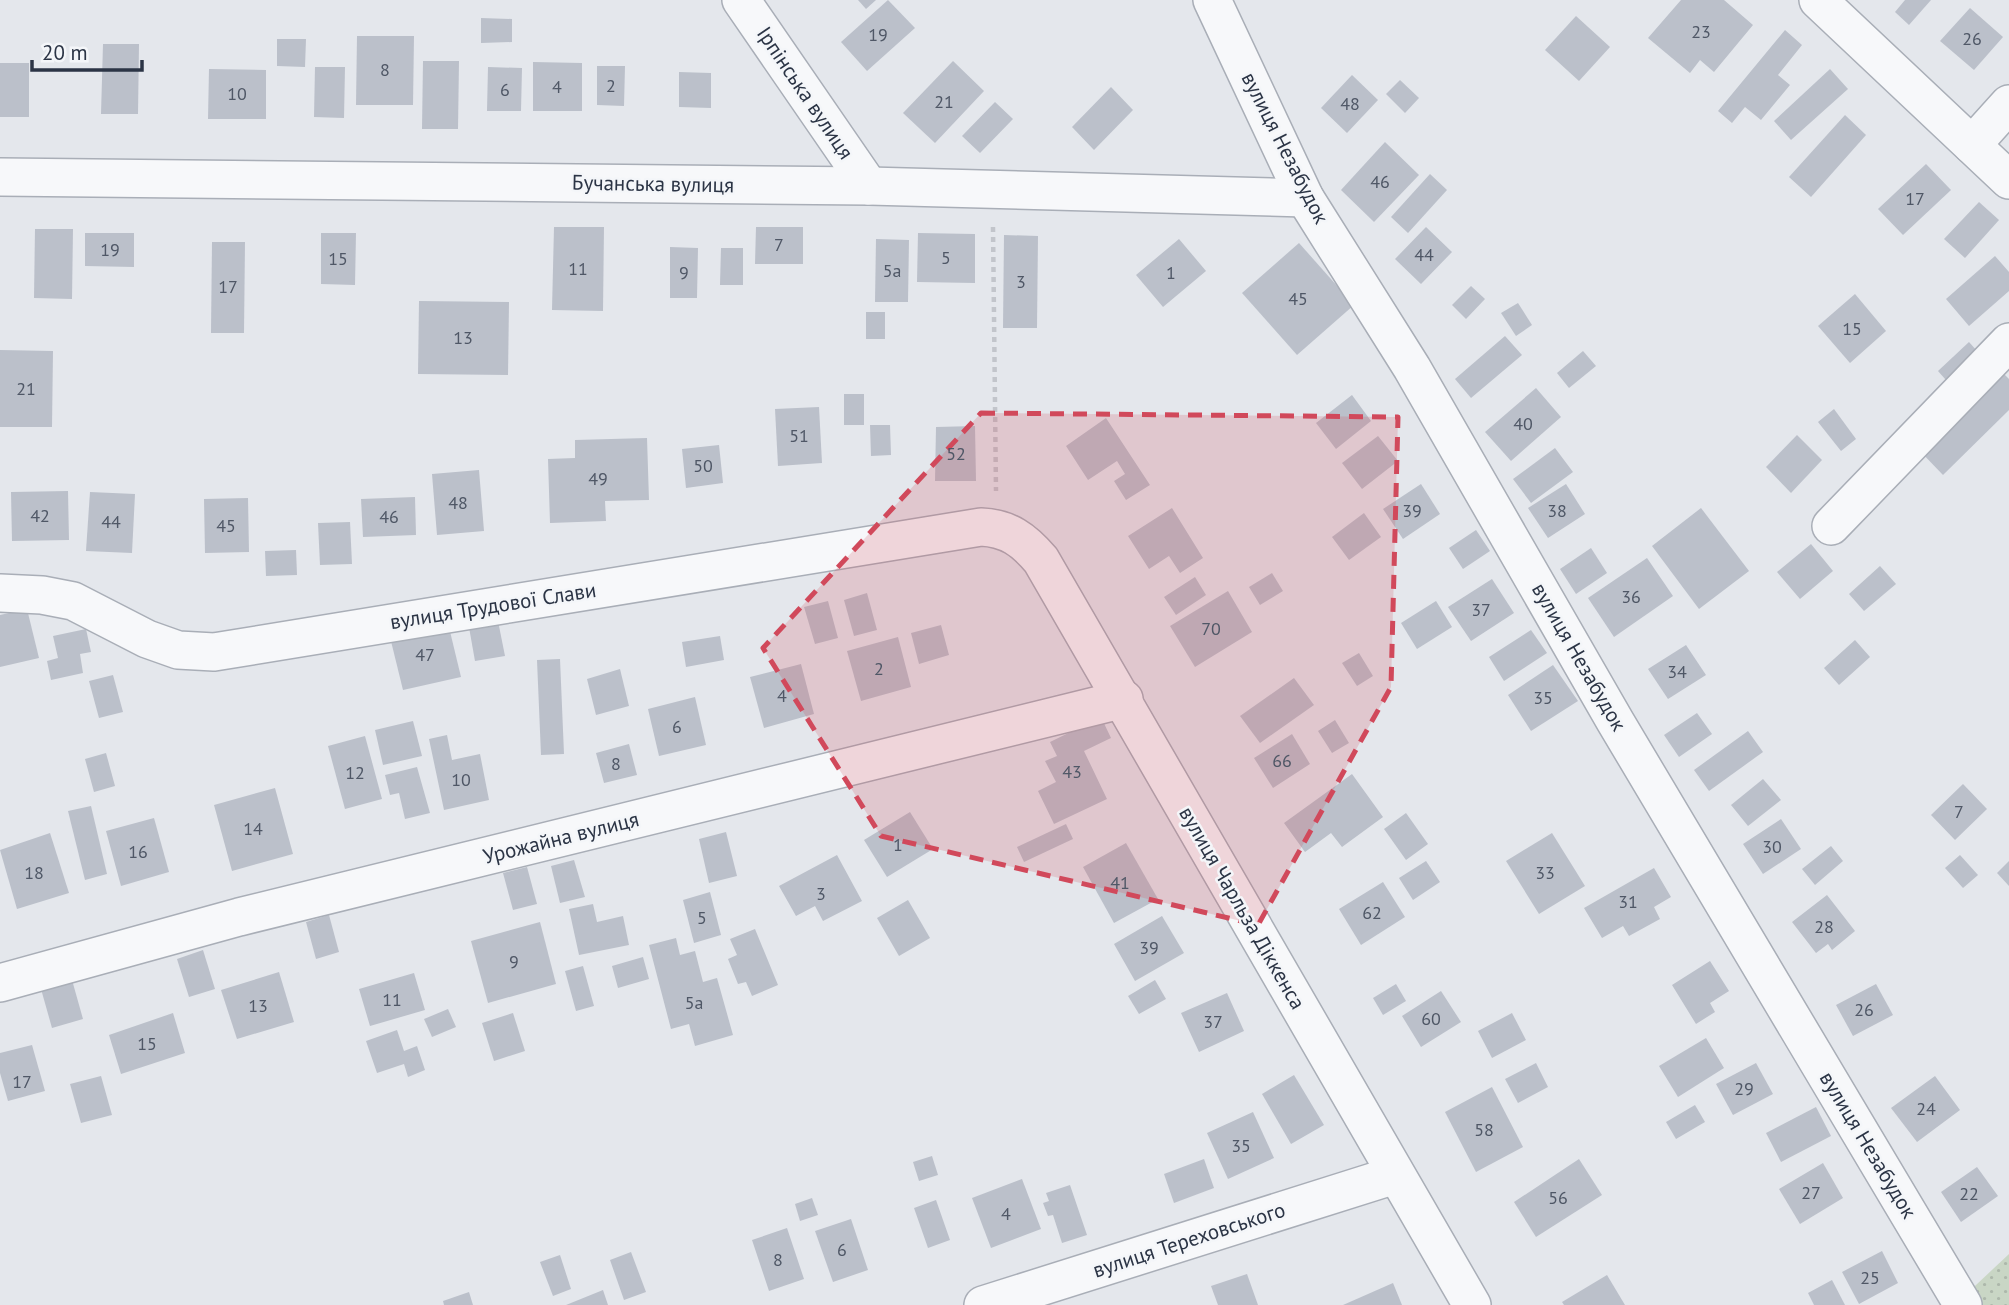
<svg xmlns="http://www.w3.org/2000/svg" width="2009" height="1305" font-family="'PT Sans',sans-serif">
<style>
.grass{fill:url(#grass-dots)}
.building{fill:#bbc0ca}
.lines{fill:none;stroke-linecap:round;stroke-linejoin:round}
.minor-casing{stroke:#a9aeb7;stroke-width:40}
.path{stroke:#c2c5cb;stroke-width:4.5;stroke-dasharray:5 5;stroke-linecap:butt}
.minor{stroke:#f7f8fa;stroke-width:37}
.marked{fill:#d1495b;fill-opacity:0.2;stroke:#d1495b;stroke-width:5;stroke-dasharray:14 9;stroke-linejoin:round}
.labels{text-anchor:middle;stroke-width:5;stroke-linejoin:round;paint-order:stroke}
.number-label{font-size:18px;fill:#4f5766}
.street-label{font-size:21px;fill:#2b3445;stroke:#f4f6f9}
</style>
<defs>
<pattern id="grass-dots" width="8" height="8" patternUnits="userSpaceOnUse" patternTransform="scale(1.75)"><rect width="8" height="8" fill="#c9d6c5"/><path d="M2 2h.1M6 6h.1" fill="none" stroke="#adb8ab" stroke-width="1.8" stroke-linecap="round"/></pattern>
</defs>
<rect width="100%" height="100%" fill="#e4e7ec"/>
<polygon class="grass" points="2009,1254 2009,1305 1963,1305 1960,1300"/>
<g class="building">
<polygon points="858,0 876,0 866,9"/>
<polygon points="888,0 915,28 867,71 841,42"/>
<polygon points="1681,0 1724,0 1753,25 1714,72 1700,60 1690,73 1648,38"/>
<polygon points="1905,0 1931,0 1909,25 1895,12"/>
<polygon points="1970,8 2003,37 1974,70 1940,41"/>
<polygon points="1576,16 1610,47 1579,81 1545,50"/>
<polygon points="481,18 512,19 512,42 481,43"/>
<polygon points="1785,30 1802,45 1778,75 1790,85 1761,120 1745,107 1732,123 1718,111"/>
<polygon points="357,36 414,36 413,105 356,105"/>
<polygon points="277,39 306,39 305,67 277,66"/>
<polygon points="103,44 139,44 138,114 101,114"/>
<polygon points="423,61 459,61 458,129 422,129"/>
<polygon points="953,61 984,91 935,143 903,113"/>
<polygon points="533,62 582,63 582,111 533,111"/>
<rect x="0" y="63" width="29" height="54"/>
<polygon points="597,66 625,66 624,106 597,105"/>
<polygon points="315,67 345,67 344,118 314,117"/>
<polygon points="488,67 522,68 521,111 487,111"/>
<polygon points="209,69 266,70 266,119 208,119"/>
<polygon points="1830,69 1848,89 1791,140 1774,121"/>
<polygon points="679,72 711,73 711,108 679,107"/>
<polygon points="1352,75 1378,100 1347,133 1321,108"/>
<polygon points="1400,80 1419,98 1405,113 1386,94"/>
<polygon points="1111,87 1133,110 1094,150 1072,127"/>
<polygon points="995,102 1013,119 980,153 962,136"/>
<polygon points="1845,115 1866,135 1811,197 1789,177"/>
<polygon points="1385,142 1419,175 1374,222 1341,190"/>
<polygon points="1926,164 1951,190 1903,235 1878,209"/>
<polygon points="1430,174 1447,190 1408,233 1391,217"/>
<polygon points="1979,202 1999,220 1965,258 1944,239"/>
<polygon points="554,227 604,227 603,311 552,310"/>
<polygon points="756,227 803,227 803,264 755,264"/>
<polygon points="1426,227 1452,252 1421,284 1395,259"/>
<polygon points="35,229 73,229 72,299 34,298"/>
<polygon points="85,233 134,233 134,267 85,266"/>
<polygon points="321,233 356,233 355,285 321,284"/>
<polygon points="918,233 975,234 975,283 917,282"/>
<polygon points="1004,235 1038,236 1037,328 1003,328"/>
<polygon points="876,239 909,240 908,302 875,302"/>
<polygon points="1179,239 1206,271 1163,307 1136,275"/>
<polygon points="212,242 245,242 244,333 211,333"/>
<polygon points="1299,243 1354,305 1297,355 1242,293"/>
<polygon points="670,247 698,248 697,298 670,298"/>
<polygon points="721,248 743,248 743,285 720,285"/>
<polygon points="1995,256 2009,272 2009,291 1969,326 1946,299"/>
<polygon points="1471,286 1485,299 1466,319 1452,305"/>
<polygon points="1855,294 1886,331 1850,363 1818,326"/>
<polygon points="419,301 509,302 508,375 418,374"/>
<polygon points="1518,303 1532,325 1516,336 1501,313"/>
<rect x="866" y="312" width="19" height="27"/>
<polygon points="1505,336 1522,355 1471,398 1455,379"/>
<polygon points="1969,342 1985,360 1953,388 1938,371"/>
<polygon points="0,350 53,351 52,427 0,427"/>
<polygon points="1583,351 1596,366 1569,388 1557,373"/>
<polygon points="2000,370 2009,379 2009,410 1943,475 1919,450"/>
<polygon points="1536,388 1561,417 1511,461 1485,432"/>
<rect x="844" y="394" width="20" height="31"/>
<polygon points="1352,395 1371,421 1336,449 1316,423"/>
<polygon points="819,407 822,463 778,466 775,409"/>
<polygon points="1834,409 1856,439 1841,451 1818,422"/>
<polygon points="1106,418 1150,485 1126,500 1114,481 1125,474 1117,461 1088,480 1066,446"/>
<polygon points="870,425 890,425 891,455 871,456"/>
<polygon points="975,426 976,481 935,481 936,427"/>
<polygon points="1797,435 1822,460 1791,493 1766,467"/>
<polygon points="1378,436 1398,461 1362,489 1342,463"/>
<polygon points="647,438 649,500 605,501 606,521 550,523 548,459 575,458 575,440"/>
<polygon points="719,445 723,483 686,488 682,449"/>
<polygon points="1555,448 1573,472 1531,503 1513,479"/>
<polygon points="479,470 484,531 437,535 432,474"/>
<polygon points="1421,484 1440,514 1403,539 1383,509"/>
<polygon points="1566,484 1585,514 1548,538 1528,508"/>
<polygon points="68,491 69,540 12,541 11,492"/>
<polygon points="90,492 135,494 132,553 86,551"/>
<polygon points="415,497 416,535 363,537 361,499"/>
<polygon points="248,498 249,552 205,553 204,499"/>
<polygon points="1172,508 1203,558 1180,573 1169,556 1149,569 1128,536"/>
<polygon points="1701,508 1749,571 1699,609 1652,546"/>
<polygon points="1364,513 1381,537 1349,560 1332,537"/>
<polygon points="350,522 352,564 320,565 318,523"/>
<polygon points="1476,530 1490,551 1463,569 1449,548"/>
<polygon points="1811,544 1833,571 1800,599 1777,572"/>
<polygon points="1591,548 1607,573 1576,594 1560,569"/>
<polygon points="296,550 297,575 266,576 265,551"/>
<polygon points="1647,558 1673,596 1614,637 1588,598"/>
<polygon points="1880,566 1896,584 1864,611 1849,594"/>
<polygon points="1272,573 1283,591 1260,605 1249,587"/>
<polygon points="1195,577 1206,595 1176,615 1164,597"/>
<polygon points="1492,579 1514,613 1471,641 1448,607"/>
<polygon points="1228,591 1252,632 1195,667 1170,626"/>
<polygon points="867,593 877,630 854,636 844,600"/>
<polygon points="828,601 838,638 815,644 804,607"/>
<polygon points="1436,601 1452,627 1417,649 1401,623"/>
<polygon points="27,609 39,658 0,667 0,615"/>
<polygon points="496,611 505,656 475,661 467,616"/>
<polygon points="447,619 461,677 403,690 389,633"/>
<polygon points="941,625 949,655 919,664 911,633"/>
<polygon points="86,629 91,652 80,654 83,673 51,680 47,661 58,658 53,636"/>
<polygon points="1531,630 1547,653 1504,681 1489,657"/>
<polygon points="720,636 724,660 686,667 682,642"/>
<polygon points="898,637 911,687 861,701 847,651"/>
<polygon points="1855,640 1870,657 1839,685 1824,668"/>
<polygon points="1686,645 1706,675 1668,699 1648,669"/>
<polygon points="1359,653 1373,676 1357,686 1342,663"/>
<polygon points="560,659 564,754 541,755 537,660"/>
<polygon points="801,664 814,714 764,728 750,677"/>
<polygon points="1553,665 1578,701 1531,731 1508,695"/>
<polygon points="620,669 629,706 596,715 587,679"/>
<polygon points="113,675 123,712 99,718 89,681"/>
<polygon points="1294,678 1314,705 1260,743 1240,716"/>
<polygon points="695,697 706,745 659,756 648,709"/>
<polygon points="1697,713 1712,734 1679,757 1664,735"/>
<polygon points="1101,717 1111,738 1084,751 1107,799 1054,824 1038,791 1056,782 1045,761 1057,756 1050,742"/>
<polygon points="1335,720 1349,743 1332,753 1318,731"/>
<polygon points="413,721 422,756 383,765 375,730"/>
<polygon points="1748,731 1763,752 1709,791 1694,770"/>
<polygon points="1292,734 1310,764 1273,788 1254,758"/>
<polygon points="447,735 452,760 480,754 489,800 444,810 429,739"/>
<polygon points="365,736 382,799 345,809 328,746"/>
<polygon points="629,744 637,775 604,783 596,753"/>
<polygon points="106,753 115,786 94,792 85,759"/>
<polygon points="417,767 430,813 405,819 399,793 390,795 385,775"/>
<polygon points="1352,774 1383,817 1342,847 1331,833 1305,852 1284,823"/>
<polygon points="1763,779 1781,800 1748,826 1731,805"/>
<polygon points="1963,784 1987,809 1955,840 1931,815"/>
<polygon points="275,788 293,854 232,871 214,805"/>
<polygon points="91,806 107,874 85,880 68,811"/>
<polygon points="910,812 933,849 887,877 864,840"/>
<polygon points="1406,813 1428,844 1406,860 1384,829"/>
<polygon points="154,818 169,872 121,886 106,831"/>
<polygon points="1781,819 1801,849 1763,874 1743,844"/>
<polygon points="1066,824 1073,839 1024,862 1017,847"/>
<polygon points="726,832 737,876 709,883 699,839"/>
<polygon points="50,833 69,893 17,909 0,850"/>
<polygon points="1552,833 1585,886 1539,914 1506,861"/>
<polygon points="1126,843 1158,899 1114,923 1083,867"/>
<polygon points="1831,846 1843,861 1815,885 1802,869"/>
<polygon points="837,855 862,901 823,921 815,906 796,916 779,886"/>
<polygon points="1960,855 1978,875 1963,888 1945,868"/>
<polygon points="574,860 585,897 560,903 551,866"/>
<polygon points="1426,861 1440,882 1413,900 1399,878"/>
<polygon points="2009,861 2009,886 1997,873"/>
<polygon points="527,867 537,904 513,910 503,873"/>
<polygon points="1654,868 1671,897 1654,907 1660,919 1629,936 1623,926 1602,938 1584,908"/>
<polygon points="1383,882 1405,917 1361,945 1339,909"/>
<polygon points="710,892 721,935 694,943 683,900"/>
<polygon points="1827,895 1855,931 1832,950 1828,944 1816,953 1792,922"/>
<polygon points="908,900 930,938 899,956 877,918"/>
<polygon points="593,904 597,922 623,916 629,945 579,955 569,909"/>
<polygon points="329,915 339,952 316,959 306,922"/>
<polygon points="1162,916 1184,953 1135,981 1114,944"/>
<polygon points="540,922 556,984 488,1003 471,941"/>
<polygon points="755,929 778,985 752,996 746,982 738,984 728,959 737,955 730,939"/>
<polygon points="676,938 680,955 695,951 703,982 717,978 733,1035 695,1046 689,1024 671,1029 649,945"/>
<polygon points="203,950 215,989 189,997 177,959"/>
<polygon points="643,957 649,979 618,988 612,966"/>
<polygon points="1710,961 1729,991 1710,1003 1715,1012 1696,1024 1672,985"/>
<polygon points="583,966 594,1006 576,1011 565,971"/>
<polygon points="279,972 294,1022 237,1039 221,990"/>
<polygon points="414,973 425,1010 370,1026 359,989"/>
<polygon points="72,980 83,1019 52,1028 41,989"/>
<polygon points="1155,980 1166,999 1139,1014 1128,996"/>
<polygon points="1396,984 1406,1001 1383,1015 1373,998"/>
<polygon points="1876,984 1893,1015 1853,1036 1836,1005"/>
<polygon points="1441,991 1461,1022 1421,1047 1402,1016"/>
<polygon points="1227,993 1244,1031 1199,1052 1181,1013"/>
<polygon points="448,1009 456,1027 432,1037 424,1019"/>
<polygon points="173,1013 185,1053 121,1074 109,1035"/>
<polygon points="513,1013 525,1051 494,1061 482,1023"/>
<polygon points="1512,1013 1526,1040 1492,1058 1478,1031"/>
<polygon points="397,1030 404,1051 417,1046 425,1070 408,1077 404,1064 377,1073 366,1041"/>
<polygon points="1706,1038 1724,1068 1678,1097 1659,1066"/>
<polygon points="32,1045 45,1091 8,1101 0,1073 0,1053"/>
<polygon points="1536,1063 1548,1087 1518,1103 1505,1079"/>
<polygon points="1756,1063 1773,1094 1733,1115 1716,1084"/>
<polygon points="1294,1075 1324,1125 1291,1144 1262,1094"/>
<polygon points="101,1076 112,1115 81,1123 70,1084"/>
<polygon points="1935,1076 1960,1110 1917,1142 1891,1108"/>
<polygon points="1492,1087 1523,1147 1476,1172 1445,1112"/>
<polygon points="1695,1105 1705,1122 1676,1139 1666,1122"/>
<polygon points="1816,1107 1831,1136 1781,1162 1766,1133"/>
<polygon points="1253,1112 1274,1158 1228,1179 1207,1133"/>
<polygon points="932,1156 938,1175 919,1181 913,1162"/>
<polygon points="1204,1159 1214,1188 1174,1203 1164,1174"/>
<polygon points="1579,1159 1602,1195 1536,1237 1514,1202"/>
<polygon points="1823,1163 1843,1198 1800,1224 1779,1189"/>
<polygon points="1977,1167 1998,1196 1961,1222 1941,1192"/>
<polygon points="1022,1179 1041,1229 991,1248 972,1198"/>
<polygon points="1070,1185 1087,1235 1062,1243 1053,1215 1048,1216 1043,1203 1049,1201 1046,1193"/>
<polygon points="812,1198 818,1215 800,1221 795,1204"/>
<polygon points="936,1200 950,1240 928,1248 914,1208"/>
<polygon points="851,1219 868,1270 833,1282 815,1231"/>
<polygon points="787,1228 804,1279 769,1291 752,1240"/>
<polygon points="1882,1251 1898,1283 1859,1304 1842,1272"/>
<polygon points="631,1252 646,1292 624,1300 610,1260"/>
<polygon points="560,1255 571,1289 553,1296 540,1262"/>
<polygon points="1247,1274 1258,1305 1218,1305 1211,1286"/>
<polygon points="1607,1275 1625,1305 1564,1305 1562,1302"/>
<polygon points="1832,1280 1845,1305 1814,1305 1808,1293"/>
<polygon points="1393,1283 1402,1305 1343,1305"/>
<polygon points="603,1290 608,1305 566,1305"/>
<polygon points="469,1292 473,1305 444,1305 443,1301"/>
</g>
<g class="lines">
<defs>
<g id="minor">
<polyline points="741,0 869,186"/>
<polyline points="1212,0 1305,198 1412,368 1615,721 1963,1305"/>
<polyline points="1818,0 2009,180"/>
<polyline points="1972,145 2009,104"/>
<polyline points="0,177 869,186 1305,198"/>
<polyline points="1831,526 2009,342"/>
<path d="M0 593 42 595 73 601 147 639 178 650 214 652 981 527C1008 528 1024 540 1041 560L1472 1305"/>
<polyline points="0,983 239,917 1124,699"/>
<polyline points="983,1305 1395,1175"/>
</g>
</defs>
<use href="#minor" class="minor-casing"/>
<polyline class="path" points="993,227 996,491"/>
<use href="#minor" class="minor"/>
</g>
<path class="marked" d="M981 413 1398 417 1391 687 1258 925 881 836 763 648Z"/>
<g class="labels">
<g class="number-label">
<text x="1701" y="38">23</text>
<text x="878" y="41">19</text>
<text x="1972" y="45">26</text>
<text x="385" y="76">8</text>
<text x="611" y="92">2</text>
<text x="557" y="93">4</text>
<text x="505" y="96">6</text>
<text x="237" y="100">10</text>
<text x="944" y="108">21</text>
<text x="1350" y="110">48</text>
<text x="1380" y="188">46</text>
<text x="1915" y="205">17</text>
<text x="779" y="251">7</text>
<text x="110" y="256">19</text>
<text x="1424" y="261">44</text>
<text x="946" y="264">5</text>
<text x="338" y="265">15</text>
<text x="578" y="275">11</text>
<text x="892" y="277">5а</text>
<text x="684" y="279">9</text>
<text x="1171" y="279">1</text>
<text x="1021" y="288">3</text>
<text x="228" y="293">17</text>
<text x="1298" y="305">45</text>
<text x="1852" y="335">15</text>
<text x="463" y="344">13</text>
<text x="26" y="395">21</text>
<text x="1523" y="430">40</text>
<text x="799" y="442">51</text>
<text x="956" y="460">52</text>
<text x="703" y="472">50</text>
<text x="598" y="485">49</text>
<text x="458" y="509">48</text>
<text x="1412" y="517">39</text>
<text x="1557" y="517">38</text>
<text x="40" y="522">42</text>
<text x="389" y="523">46</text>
<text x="111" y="528">44</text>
<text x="226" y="532">45</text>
<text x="1631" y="603">36</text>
<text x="1481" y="616">37</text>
<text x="1211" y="635">70</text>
<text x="425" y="661">47</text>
<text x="879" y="675">2</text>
<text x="1677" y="678">34</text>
<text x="782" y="702">4</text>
<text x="1543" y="704">35</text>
<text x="677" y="733">6</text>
<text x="1282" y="767">66</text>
<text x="616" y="770">8</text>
<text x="1072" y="778">43</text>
<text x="355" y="779">12</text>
<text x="461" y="786">10</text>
<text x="1959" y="818">7</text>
<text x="253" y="835">14</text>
<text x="898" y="851">1</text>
<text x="1772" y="853">30</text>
<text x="138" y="858">16</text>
<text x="34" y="879">18</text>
<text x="1545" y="879">33</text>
<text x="1120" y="889">41</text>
<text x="821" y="900">3</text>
<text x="1628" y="908">31</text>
<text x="1372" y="919">62</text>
<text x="702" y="924">5</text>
<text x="1824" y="933">28</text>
<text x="1149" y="954">39</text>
<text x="514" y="968">9</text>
<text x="392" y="1006">11</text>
<text x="694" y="1009">5а</text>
<text x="258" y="1012">13</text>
<text x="1864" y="1016">26</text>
<text x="1431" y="1025">60</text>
<text x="1213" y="1028">37</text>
<text x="147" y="1050">15</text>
<text x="22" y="1088">17</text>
<text x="1744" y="1095">29</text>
<text x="1926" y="1115">24</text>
<text x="1484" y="1136">58</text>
<text x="1241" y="1152">35</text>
<text x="1811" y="1199">27</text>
<text x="1969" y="1200">22</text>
<text x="1558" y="1204">56</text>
<text x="1006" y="1220">4</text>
<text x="842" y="1256">6</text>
<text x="778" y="1266">8</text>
<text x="1870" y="1284">25</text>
</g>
<g class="street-label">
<text transform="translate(805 93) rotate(56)" y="7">Ірпінська вулиця</text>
<text transform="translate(1285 148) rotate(63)" y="7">вулиця Незабудок</text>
<text transform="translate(653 184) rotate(1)" y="7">Бучанська вулиця</text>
<text transform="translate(493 606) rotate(-9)" y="7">вулиця Трудової Слави</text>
<text transform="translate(1579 657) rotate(60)" y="7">вулиця Незабудок</text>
<text transform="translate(561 838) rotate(-14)" y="7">Урожайна вулиця</text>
<text transform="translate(1242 908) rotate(60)" y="7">вулиця Чарльза Діккенса</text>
<text transform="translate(1868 1145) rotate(59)" y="7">вулиця Незабудок</text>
<text transform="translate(1189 1240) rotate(-18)" y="7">вулиця Тереховського</text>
</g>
</g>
<path d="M32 60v10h110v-10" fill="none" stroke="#2b3445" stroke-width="3.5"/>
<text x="42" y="60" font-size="21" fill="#2b3445" stroke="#f4f6f9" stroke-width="5" paint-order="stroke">20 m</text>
</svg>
